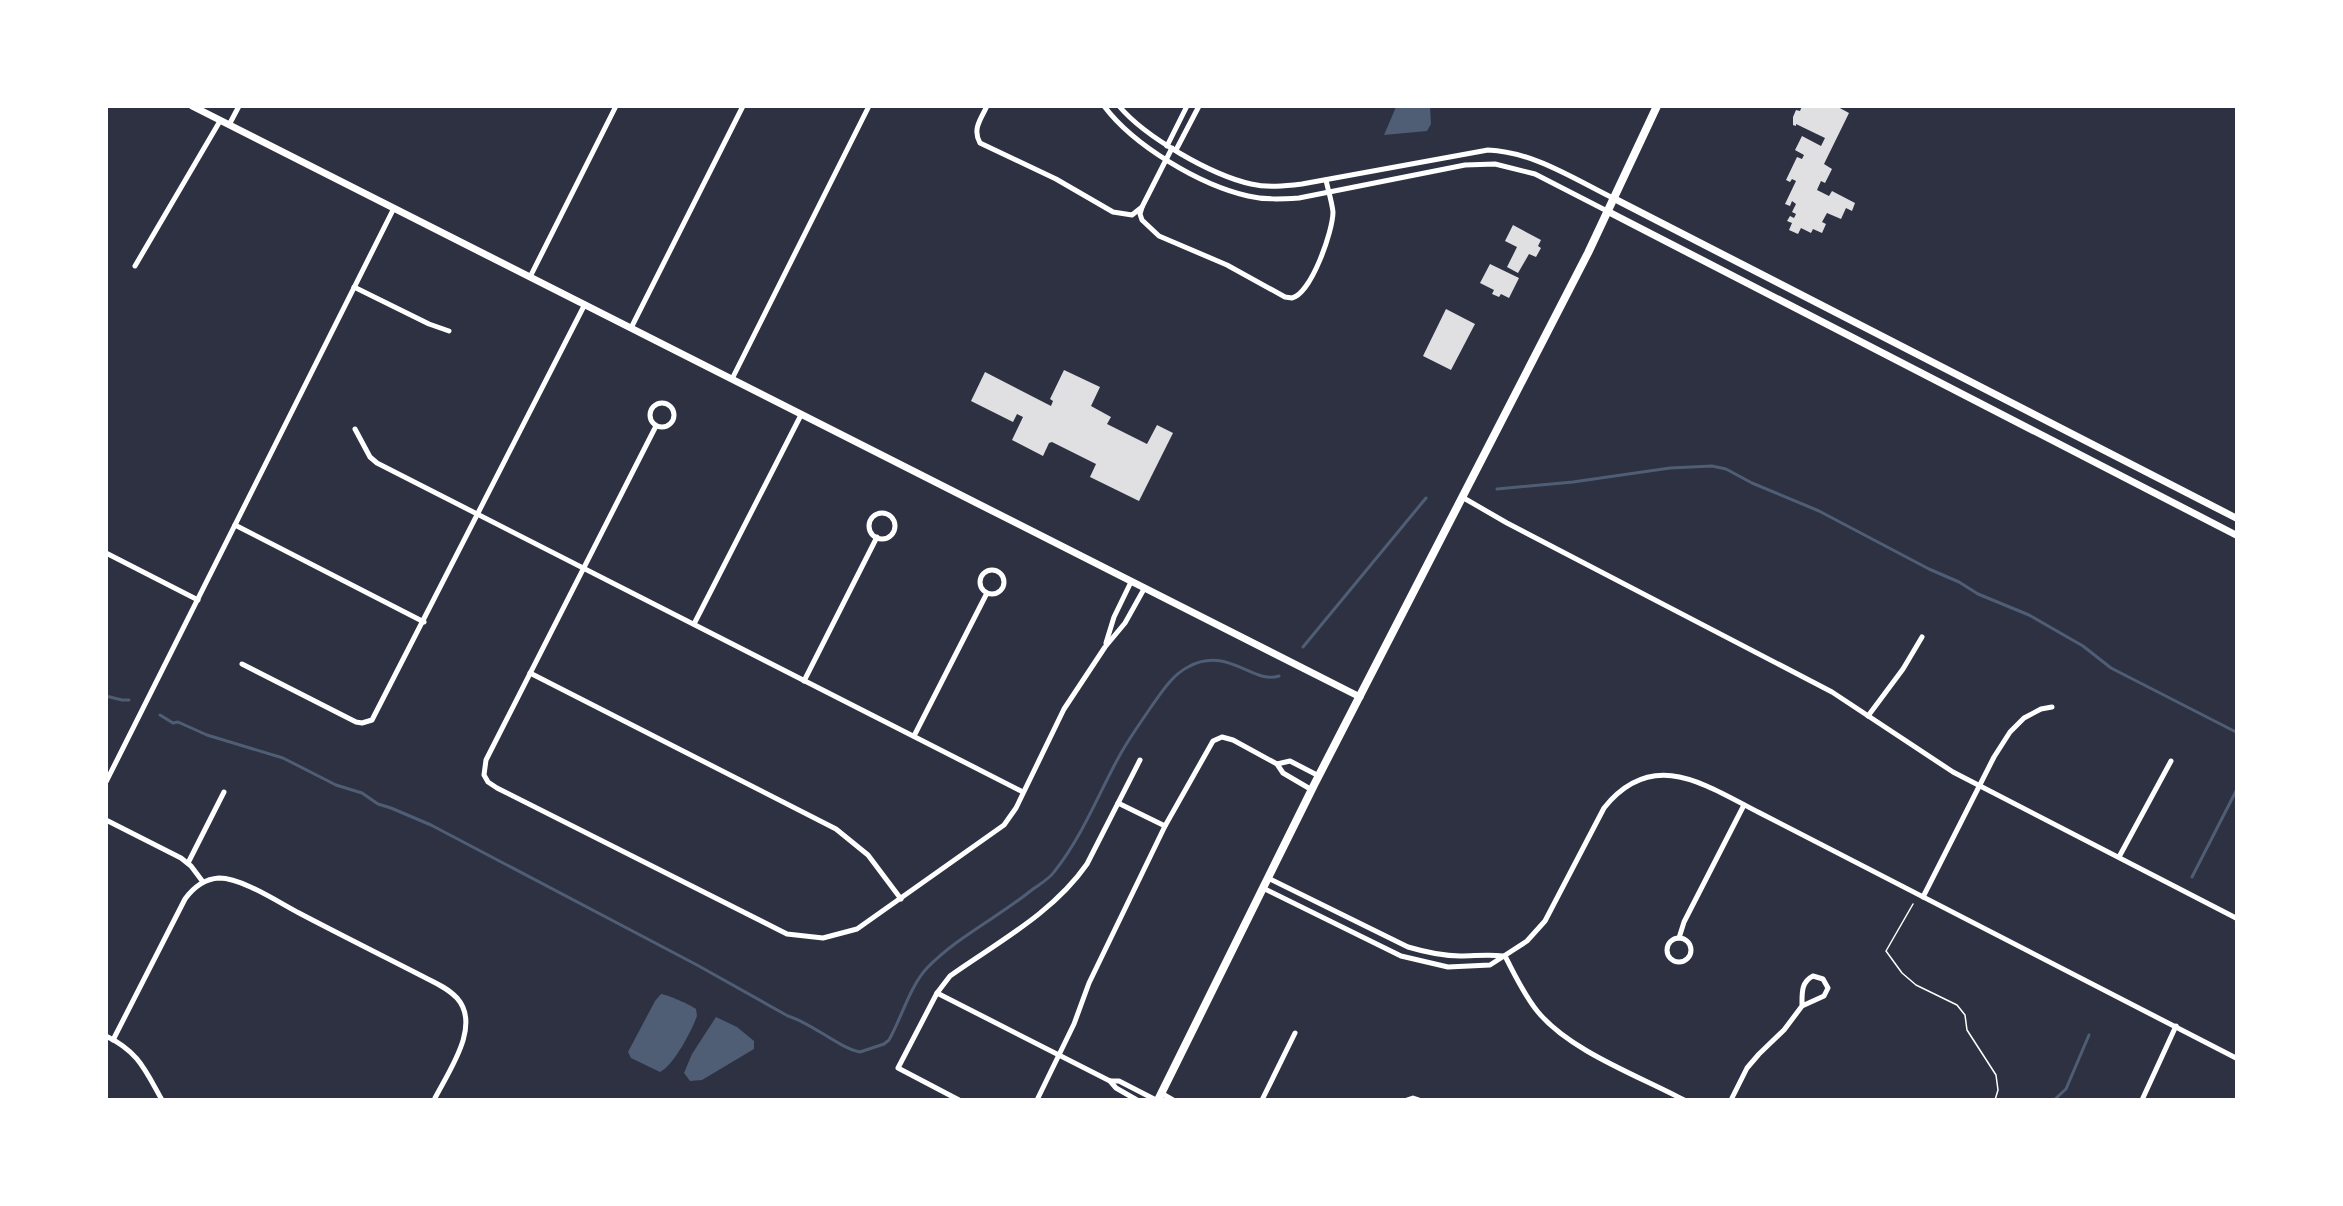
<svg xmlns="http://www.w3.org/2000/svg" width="2343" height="1206" font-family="Figtree,sans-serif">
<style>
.water{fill:#4f5d75}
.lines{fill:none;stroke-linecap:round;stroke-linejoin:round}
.stream{stroke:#4f5d75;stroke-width:3}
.building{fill:#e0e0e3}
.path{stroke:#fff;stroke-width:1.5}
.minor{stroke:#fff;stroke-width:5}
.tertiary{stroke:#fff;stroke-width:7}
.secondary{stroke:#fff;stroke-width:8}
</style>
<rect width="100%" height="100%" fill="#2d3142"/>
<g class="water">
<polygon points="1396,107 1430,107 1431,124 1427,131 1384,135"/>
<path d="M661 994C668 995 689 1004 696 1009L697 1016C692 1030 674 1065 660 1072L631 1058 628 1052 655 1001Z"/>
<polygon points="716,1017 737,1027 754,1041 754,1049 702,1080 690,1081 684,1073 692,1054"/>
</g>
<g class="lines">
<g class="stream">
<polyline points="1497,489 1573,482 1670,468 1712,466 1726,469 1752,483 1819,511 1929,569 1959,582 1978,594 2029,615 2083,646 2111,668 2236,732"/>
<polyline points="1303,647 1426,498"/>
<polyline points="106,696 122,700 129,700"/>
<path d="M160 715 173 723 178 722 207 735 283 758 336 785 362 793 378 804 391 808 431 825 697 965 788 1016C812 1023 839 1048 860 1052L884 1044 889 1040C901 1019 910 986 927 968 958 936 999 917 1033 889 1040 884 1049 879 1054 872 1083 836 1099 792 1121 753 1130 737 1141 722 1151 707 1161 693 1172 675 1188 667 1228 645 1253 685 1279 676"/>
<polyline points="2192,877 2236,791"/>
<polyline points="2054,1100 2066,1089 2089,1035"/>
</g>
</g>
<g class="building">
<polygon points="1802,106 1836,106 1849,113 1824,164 1832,169 1825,183 1821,181 1817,190 1829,196 1832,191 1855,203 1852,211 1846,208 1841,219 1827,213 1822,222 1826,224 1822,233 1813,229 1811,233 1801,228 1798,234 1789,230 1792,223 1787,221 1790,216 1794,218 1796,214 1792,212 1796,204 1792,201 1790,206 1785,204 1796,181 1792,179 1790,182 1786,180 1797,157 1802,159 1804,155 1795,150 1802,136 1821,146 1825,138 1796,124 1796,126 1793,125 1793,117 1796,110 1800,111"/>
<polygon points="1513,225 1541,240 1538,246 1541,248 1536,257 1529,254 1518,273 1507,267 1517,247 1505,241"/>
<polygon points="1490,264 1519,278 1509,298 1501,294 1499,297 1492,294 1494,290 1480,283"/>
<polygon points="1446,309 1475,324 1451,370 1423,356"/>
<polygon points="1064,370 1100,387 1091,406 1111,417 1107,424 1147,444 1157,425 1173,433 1139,501 1090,477 1096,464 1052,442 1049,443 1043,456 1012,440 1023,417 1017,414 1013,422 971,401 985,372 1051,406 1053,401 1050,399"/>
</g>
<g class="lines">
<polyline class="path" points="1913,904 1886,951 1902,973 1916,985 1957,1005 1965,1015 1967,1030 1996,1075 1998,1090 1995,1100"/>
<g class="minor">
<path d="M987 106C981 119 972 129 980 143L1056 179 1113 212 1132 215 1142 207 1172 148"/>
<path d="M1104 106C1134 146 1200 185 1248 196 1265 200 1282 199 1299 198L1465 165 1495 164 1535 174 1609 212"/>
<path d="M1119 106C1145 137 1211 175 1251 184 1268 188 1285 186 1302 184L1488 150C1534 152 1574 179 1615 199"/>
<polyline points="229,125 239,106"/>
<polyline points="1167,146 1187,106"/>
<polyline points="1176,150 1199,106"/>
<path d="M1142 207 1140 214 1142 220 1159 236 1227 265 1285 297 1292 298C1311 294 1333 231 1333 212 1332 202 1328 190 1326 180"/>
<polyline points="135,266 220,121"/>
<polyline points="530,277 616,106"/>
<polyline points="354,287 429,324 449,331"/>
<polyline points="631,328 743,106"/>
<polyline points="732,379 869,106"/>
<circle cx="662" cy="415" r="12"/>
<polyline points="656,426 486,760 484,775 488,782 497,788 787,934 823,938 857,929 1004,825 1016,808 1064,709 1105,647 1125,623 1144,589"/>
<polyline points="355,429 370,457 377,463 1023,792"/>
<polyline points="1462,497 1507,523 1832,692 1953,772 2236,918"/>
<circle cx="882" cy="526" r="13"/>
<polyline points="235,525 424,622"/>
<polyline points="106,553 198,600"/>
<circle cx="992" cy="582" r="12"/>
<polyline points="694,624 801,415"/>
<polyline points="1106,643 1114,617 1131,582"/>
<polyline points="242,664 356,722 362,723 372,720 585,304"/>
<polyline points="530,673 836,829 868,855 901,899"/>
<polyline points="804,681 877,537"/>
<polyline points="1868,716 1903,669 1922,637"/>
<polyline points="914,736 987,593"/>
<polyline points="1277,764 1290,761 1319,776"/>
<polyline points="106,782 394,208"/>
<polyline points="1118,803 1165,826"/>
<polyline points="106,820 181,858 191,866 203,882"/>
<polyline points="2119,857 2171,761"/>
<polyline points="188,863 224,792"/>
<path d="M1268 878 1408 947C1425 952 1442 956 1460 956 1475 956 1488 954 1503 956"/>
<path d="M1263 888 1401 956 1448 967 1490 965 1527 941 1545 921 1604 808C1653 747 1705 785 1760 813L2236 1058"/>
<polyline points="1923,897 1994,757 2010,732 2024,718 2041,709 2052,707"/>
<circle cx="1679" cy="950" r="12"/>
<polyline points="1679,938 1684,922 1744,805"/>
<path d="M1505 956C1515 975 1524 995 1538 1012 1570 1051 1639 1076 1684 1100"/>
<polyline points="937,993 1110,1081 1119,1081 1156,1100"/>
<path d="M106 1036C139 1052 145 1070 162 1100"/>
<path d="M113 1040 185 899C193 888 203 879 219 878 242 878 278 902 299 913 339 934 381 955 422 976 434 982 448 988 457 998 482 1026 448 1072 434 1100"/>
<polyline points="1110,1081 1116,1088 1137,1100"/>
<polyline points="1161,1093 1173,1100"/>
<path d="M959 1100 898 1068 937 993 950 976C998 942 1053 913 1087 864L1140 760"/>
<polyline points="1037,1100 1074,1024 1089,983 1165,826 1213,741 1222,737 1233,740 1277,764 1283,773 1312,790"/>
<polyline points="1262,1100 1295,1033"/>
<polyline points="1407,1100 1413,1098 1419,1100"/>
<path d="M1731 1100 1747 1068 1759 1054 1784 1030 1802 1006 1824 996 1828 988 1823 979 1813 976C1801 982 1802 993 1802 1006"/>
<polyline points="2142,1100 2176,1026"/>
</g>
<g class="tertiary">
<polyline points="192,106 1360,697"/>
<polyline points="1615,199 2236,518"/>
<polyline points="1609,212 2236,535"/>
</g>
<polyline class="secondary" points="1158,1100 1315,783 1588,253 1657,106"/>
</g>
<rect width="2343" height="1206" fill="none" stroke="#ffffff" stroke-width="216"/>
</svg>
